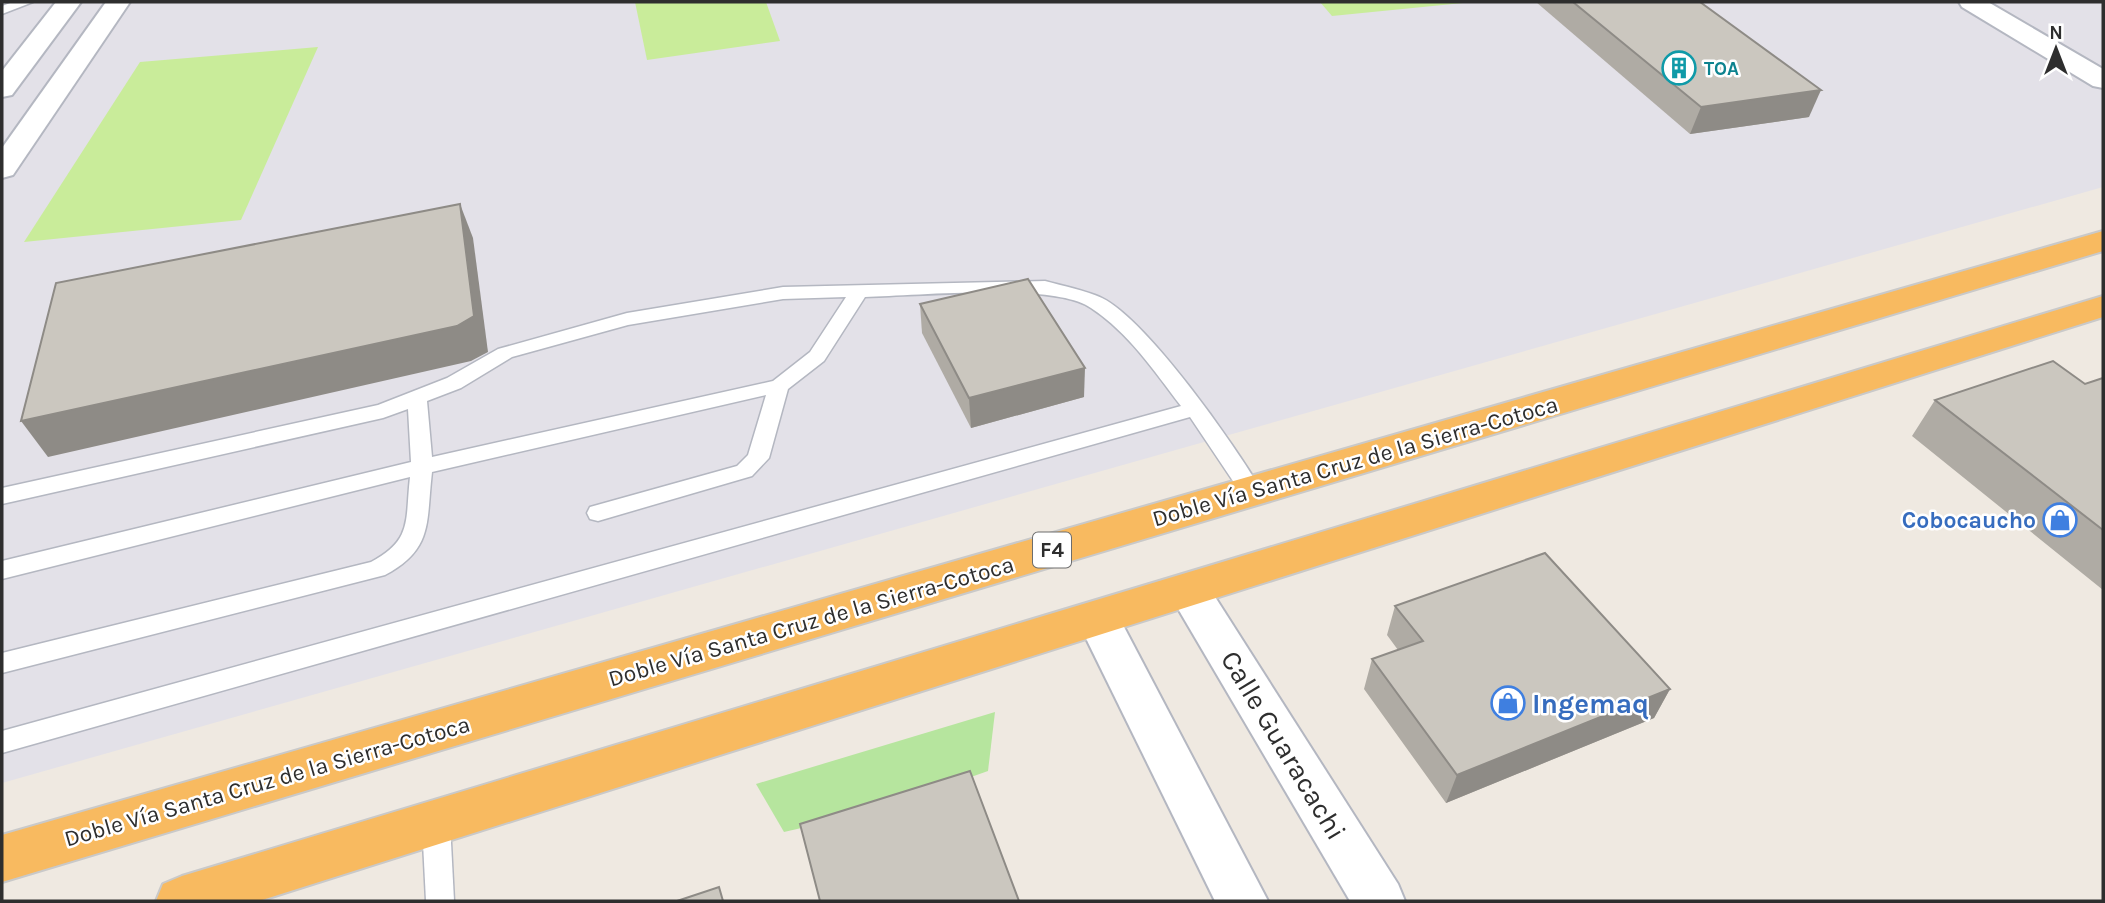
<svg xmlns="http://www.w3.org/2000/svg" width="2105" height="903" font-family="Karla,sans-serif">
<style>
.industrial{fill:#e3e1e8}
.green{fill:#b6e59e}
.pitch{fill:#c9ec9a}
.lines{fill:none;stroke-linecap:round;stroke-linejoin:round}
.service-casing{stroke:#b4b7c1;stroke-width:3}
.minor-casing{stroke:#b4b7c1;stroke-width:4}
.tertiary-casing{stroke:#b4b7c1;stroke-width:4}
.trunk-casing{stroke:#c9c9c9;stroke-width:4}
.service{fill:#fff;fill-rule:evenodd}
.minor{fill:#fff;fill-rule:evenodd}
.tertiary{fill:#fff;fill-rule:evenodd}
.trunk{fill:#f8ba60;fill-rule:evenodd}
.wall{fill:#afaba4}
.shaded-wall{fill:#8e8b86}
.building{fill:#cbc7bf;stroke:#8e8b86;stroke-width:2}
.labels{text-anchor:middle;stroke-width:5;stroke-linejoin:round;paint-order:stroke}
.far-culture-label{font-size:19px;font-weight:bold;fill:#0d838f;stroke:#fff;text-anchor:start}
.shield{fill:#fff;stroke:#6d6d6d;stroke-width:2}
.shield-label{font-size:21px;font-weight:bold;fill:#2e2e2e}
.street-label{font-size:23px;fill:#2e2e2e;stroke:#fff}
.shop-label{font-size:23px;font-weight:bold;fill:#366cbe;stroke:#fff;text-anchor:end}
.near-shop-label{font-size:28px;font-weight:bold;fill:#366cbe;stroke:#fff;text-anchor:start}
.near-street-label{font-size:28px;fill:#2e2e2e;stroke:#fff}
</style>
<rect width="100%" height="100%" fill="#efe9e1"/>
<polygon class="industrial" points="2,2 2103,2 2103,187 2,783"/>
<polygon class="green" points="995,712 988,771 875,811 784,832 756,784"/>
<g class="pitch">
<polygon points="635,2 766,2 780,41 647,60"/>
<polygon points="1320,2 1461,2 1463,3 1332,16"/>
<polygon points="318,47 241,220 24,242 140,62"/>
</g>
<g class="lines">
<defs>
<g id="service">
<polygon points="13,2 33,2 2,14 2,6"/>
<path d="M1045 281C1063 286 1085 290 1102 298 1147 320 1235 445 1262 491L1259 496H1243L1190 417 2 753V731L1181 406C1154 371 1129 333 1091 308 1054 282 915 296 865 297L824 361 788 389 769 458 752 476 598 521 590 519 587 513 590 507 737 466 748 455 766 395 432 472C426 522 434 549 385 575L2 673V653L371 562C413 540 405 520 410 477L2 579V561L411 462 408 409 383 418 2 504V488L378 405 447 378 498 349 627 313 783 287ZM846 297 810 352 773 381 432 457 427 401 461 388 512 357 628 325 783 299Z"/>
<polygon points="436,811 446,814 450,823 454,901 426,901 422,823 426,814"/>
</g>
<g id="minor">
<polygon points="1959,2 1988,2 2103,69 2103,88 2093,86 1962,7"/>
<polygon points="1188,574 1203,578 1398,884 1405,901 1350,901 1167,590 1173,578"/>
<polygon points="1098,601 1113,606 1268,901 1215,901 1076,618 1083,606"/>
</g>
<g id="tertiary">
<polygon points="56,2 81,2 12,95 2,97 2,71"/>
<polygon points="106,2 130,2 13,175 2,178 2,148"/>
</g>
<g id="trunk">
<polygon points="2103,231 2103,251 2,882 2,835"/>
<polygon points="2103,296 2103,317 259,901 156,901 163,884 182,876"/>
</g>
</defs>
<use href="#service" class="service-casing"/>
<use href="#minor" class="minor-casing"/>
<use href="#tertiary" class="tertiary-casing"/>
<use href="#trunk" class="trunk-casing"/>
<use href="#service" class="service"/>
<use href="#minor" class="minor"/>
<use href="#tertiary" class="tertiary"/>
<use href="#trunk" class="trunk"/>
</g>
<g class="wall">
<polygon points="1536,2 1700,2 1809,117 1690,134"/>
<polygon points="920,304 1084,397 971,428 922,333"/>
<polygon points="2103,378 2103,590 1912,436 1935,400 2085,384"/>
<polygon points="1395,606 1670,689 1654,718 1446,803 1364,689 1372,659 1398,650 1387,635"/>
</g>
<g class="shaded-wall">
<polygon points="1821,90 1809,117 1690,134 1701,107"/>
<polygon points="460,204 473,238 488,352 471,361 48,457 21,421"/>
<polygon points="1085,368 1084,397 971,428 969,398"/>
<polygon points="1670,689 1654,718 1446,803 1457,775"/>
</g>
<g class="building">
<polygon points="1573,2 1700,2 1821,90 1701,107"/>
<polygon points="460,204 474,316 457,326 21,421 56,283"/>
<polygon points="1028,279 1085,368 969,398 920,304"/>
<polygon points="2053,361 2085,384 2103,378 2103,530 1935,400"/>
<polygon points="1545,553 1670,689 1457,775 1372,659 1423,641 1395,606"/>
<polygon points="970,771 1019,901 820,901 800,824"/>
<polygon points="719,887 723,901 677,901"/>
</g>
<defs>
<symbol id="building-ring" viewBox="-11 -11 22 22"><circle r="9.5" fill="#fff" stroke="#0f9aa8" stroke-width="1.5"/><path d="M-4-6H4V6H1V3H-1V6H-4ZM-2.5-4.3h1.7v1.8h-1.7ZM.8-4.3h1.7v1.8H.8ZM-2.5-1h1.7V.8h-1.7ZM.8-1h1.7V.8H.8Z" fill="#0f9aa8"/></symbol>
<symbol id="shop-ring" viewBox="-11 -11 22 22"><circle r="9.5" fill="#fff" stroke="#3f7fe0" stroke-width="1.5"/><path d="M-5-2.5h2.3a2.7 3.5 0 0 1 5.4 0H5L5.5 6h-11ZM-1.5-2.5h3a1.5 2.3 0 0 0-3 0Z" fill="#3f7fe0"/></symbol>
</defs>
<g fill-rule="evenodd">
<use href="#building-ring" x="1660" y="49" width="38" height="38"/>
<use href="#shop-ring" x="2041" y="501" width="38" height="38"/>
<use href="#shop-ring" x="1489" y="684" width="38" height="38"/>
</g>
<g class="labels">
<g class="far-culture-label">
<text x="1704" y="75">TOA</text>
</g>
<rect class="shield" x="1033" y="532.5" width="38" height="35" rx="5"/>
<g class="shield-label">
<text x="1052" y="557">F4</text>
</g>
<g class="street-label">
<text transform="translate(1355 461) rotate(-16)" y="8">Doble Vía Santa Cruz de la Sierra-Cotoca</text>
<text transform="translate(811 621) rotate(-16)" y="8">Doble Vía Santa Cruz de la Sierra-Cotoca</text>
<text transform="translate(267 781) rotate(-16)" y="8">Doble Vía Santa Cruz de la Sierra-Cotoca</text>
</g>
<g class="shop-label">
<text x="2036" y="528">Cobocaucho</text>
</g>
<g class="near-shop-label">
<text x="1532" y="713">Ingemaq</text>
</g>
<g class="near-street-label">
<text transform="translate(1284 745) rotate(59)" y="10">Calle Guaracachi</text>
</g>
</g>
<rect width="2105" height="903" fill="none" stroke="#2e2e2e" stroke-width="7"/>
<g transform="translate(2056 49)" stroke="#ffffff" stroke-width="5" paint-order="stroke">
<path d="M0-5L12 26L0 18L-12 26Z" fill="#2e2e2e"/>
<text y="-10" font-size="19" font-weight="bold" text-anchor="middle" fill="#2e2e2e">N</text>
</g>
</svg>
